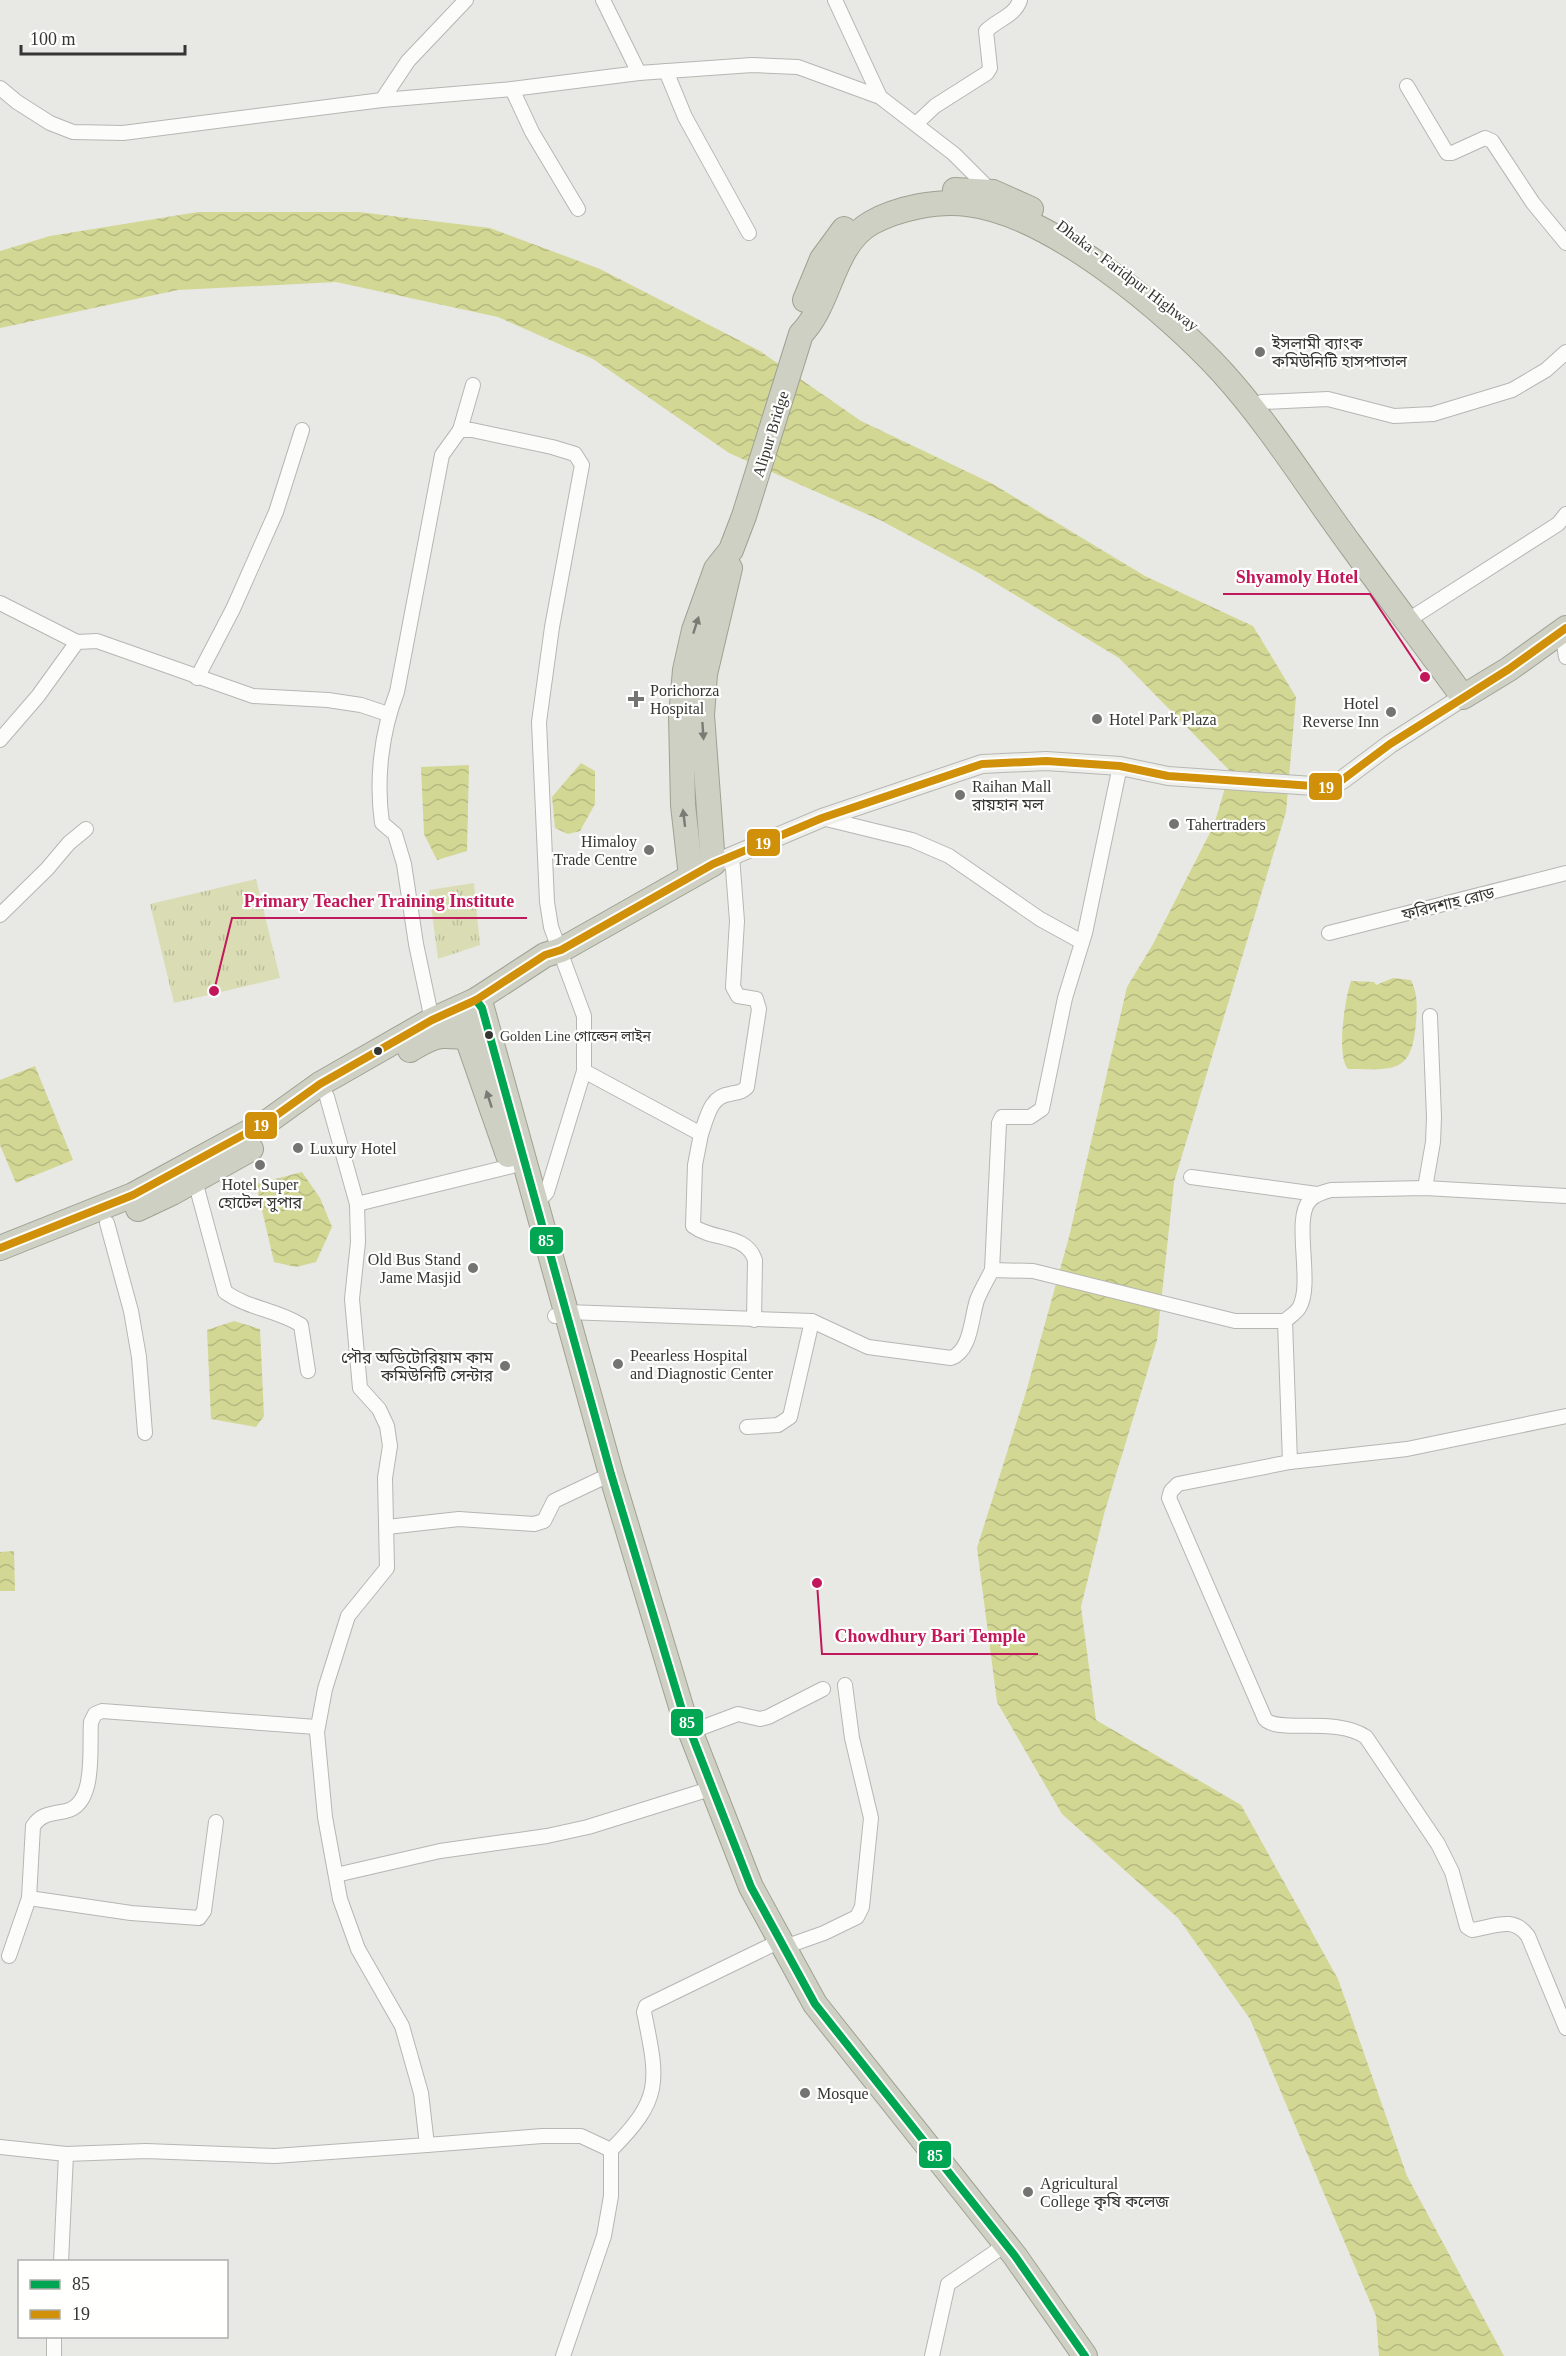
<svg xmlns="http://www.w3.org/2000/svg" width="1566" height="2356" font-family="'Times New Roman','Noto Sans Bengali',serif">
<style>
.park{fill:url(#park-tufts)}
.water{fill:url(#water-waves)}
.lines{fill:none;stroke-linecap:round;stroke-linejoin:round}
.street-casing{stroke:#b6b6b3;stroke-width:16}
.secondary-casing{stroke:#b6b6b3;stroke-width:20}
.highway-casing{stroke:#9fa192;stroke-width:26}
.street{stroke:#fcfcfb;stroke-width:14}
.secondary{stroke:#eeeeeb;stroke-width:18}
.highway{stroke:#cfd0c4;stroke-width:24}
.bus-1-casing{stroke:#fffffe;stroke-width:12}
.bus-2-casing{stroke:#fffffe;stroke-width:12}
.bus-1{stroke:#00a651;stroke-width:8}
.bus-2{stroke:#d0900a;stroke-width:8}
.oneway{fill:#7a7b74}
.poi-dot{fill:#747571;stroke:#fffffe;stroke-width:2}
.bus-dot{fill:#353633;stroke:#fffffe;stroke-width:2}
.labels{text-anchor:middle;stroke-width:4.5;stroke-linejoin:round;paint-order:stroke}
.bus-label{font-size:14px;fill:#353633;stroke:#fffffe;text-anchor:start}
.street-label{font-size:16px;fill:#353633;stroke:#fffffe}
.poi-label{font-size:16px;fill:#353633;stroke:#fffffe;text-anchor:start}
.leader{fill:none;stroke:#c2185b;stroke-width:2}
.callout-dot{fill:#c2185b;stroke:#fffffe;stroke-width:2}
.callout-label{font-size:18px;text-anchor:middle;font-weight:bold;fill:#c2185b;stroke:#fffffe;stroke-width:4.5;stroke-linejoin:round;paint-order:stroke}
.line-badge{stroke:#fffffe;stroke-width:2}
.badge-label{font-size:16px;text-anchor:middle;font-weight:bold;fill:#fff}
</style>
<defs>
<pattern id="park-tufts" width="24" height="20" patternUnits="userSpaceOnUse" patternTransform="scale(1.5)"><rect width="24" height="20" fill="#daddb4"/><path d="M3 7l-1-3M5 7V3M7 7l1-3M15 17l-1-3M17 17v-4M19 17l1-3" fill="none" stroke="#bcbe9b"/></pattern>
<pattern id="water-waves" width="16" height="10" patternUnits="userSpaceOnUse" patternTransform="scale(1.5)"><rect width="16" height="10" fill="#d3d794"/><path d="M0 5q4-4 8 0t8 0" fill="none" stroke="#b6b980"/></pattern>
</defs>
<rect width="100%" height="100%" fill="#e8e9e4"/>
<g class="park">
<polygon points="256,879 280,978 174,1003 150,904"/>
<polygon points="474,883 480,945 438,959 429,890"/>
</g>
<g class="water">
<polygon points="198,212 359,212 490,228 600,269 760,351 861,421 993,484 1145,576 1253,626 1296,697 1286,812 1174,1182 1157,1340 1104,1514 1081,1607 1096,1720 1241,1805 1338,1979 1407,2176 1504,2356 1379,2356 1376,2316 1250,2019 1178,1918 1062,1814 997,1702 977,1548 1026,1392 1069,1237 1127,987 1153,944 1214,825 1230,771 1119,658 979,573 880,520 729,453 593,359 498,317 336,282 178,290 0,328 0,251 50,236"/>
<polygon points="581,763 595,771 595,804 580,831 568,834 555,828 552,797"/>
<polygon points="469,765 467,851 437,860 424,834 421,767"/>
<path d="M1393 978 1411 980C1418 995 1417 1006 1416 1022 1412 1075 1394 1069 1348 1069 1336 1056 1345 998 1351 981L1374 982 1376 985Z"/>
<polygon points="35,1066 73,1160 16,1183 0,1145 0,1080"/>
<polygon points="302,1172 320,1198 332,1227 316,1262 296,1267 274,1262 256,1184"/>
<polygon points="234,1321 260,1329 264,1416 256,1427 211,1419 207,1330"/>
<polygon points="14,1551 15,1591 0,1591 0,1552"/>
</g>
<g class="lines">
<defs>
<g id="street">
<polyline points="603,0 639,73"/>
<polyline points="835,0 880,97"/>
<polyline points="666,71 685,117 749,233"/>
<polyline points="1407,86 1447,153 1452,153 1485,138 1492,141 1533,203 1566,243"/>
<polyline points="0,88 17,102 50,123 73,132 123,133 382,100 512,89 639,73 752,65 798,67 880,97 954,154 993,193"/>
<polyline points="512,89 532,132 578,209"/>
<polyline points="382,100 408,61 466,0"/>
<path d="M917 123 935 106 987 73 990 68 986 31C998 19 1015 16 1020 0"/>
<polyline points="1251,408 1262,402 1328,399 1394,416 1433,414 1512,390 1546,370 1566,352"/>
<polyline points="460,430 473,385"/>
<polyline points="0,603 77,642"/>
<polyline points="1416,615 1558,524 1566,514"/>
<polyline points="1562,632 1566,657"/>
<polyline points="197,678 233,609 276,512 302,430"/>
<polyline points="0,740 38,696 77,642 97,641 253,696 328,700 361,705 388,714"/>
<polyline points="822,818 912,840 949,856 1040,919 1082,942"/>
<polyline points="0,915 47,869 69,843 86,829"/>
<polyline points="1329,933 1566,873"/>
<path d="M432 1020 416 944 404 864 395 834 382 823C376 780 381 733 397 692L442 455 460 430H472L552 447 575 454 582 465 552 627 539 722 547 902 551 927 584 1016V1071L701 1134 695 1165 693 1226C713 1241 746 1233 755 1260L754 1320"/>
<path d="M701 1134C707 1118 710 1096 730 1094 738 1092 741 1093 747 1087L759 1009 756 999 738 996 733 987 737 921 732 856"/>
<polyline points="1191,1177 1317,1194"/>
<path d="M195 1181 225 1292C249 1309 278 1310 301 1325L308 1371"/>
<polyline points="1425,1188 1433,1142 1434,1117 1430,1016"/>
<polyline points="537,1203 547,1192 584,1071"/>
<polyline points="357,1204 512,1166"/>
<polyline points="107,1223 131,1311 139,1357 145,1433"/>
<polyline points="992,1270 999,1123 1002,1117 1030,1117 1042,1109 1065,998 1085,933 1120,766"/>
<path d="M555 1316 567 1312 812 1321 868 1347 951 1358C971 1351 971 1319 977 1300 981 1290 987 1280 992 1270L1033 1271 1235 1321H1285"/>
<path d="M1566 1416 1407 1449 1290 1462 1178 1484 1171 1491 1169 1498 1265 1719C1278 1734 1336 1716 1366 1737L1438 1844 1452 1872 1467 1927 1472 1930C1494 1927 1513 1915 1528 1936L1566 2028"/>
<polyline points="747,1427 778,1425 790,1417 812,1321"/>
<path d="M1290 1462 1285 1321C1289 1317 1296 1313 1299 1308 1314 1284 1292 1219 1310 1200 1316 1194 1323 1192 1331 1190L1425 1188 1566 1196"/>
<polyline points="387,1527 459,1519 534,1524 544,1521 554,1501 611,1474"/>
<polyline points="690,1732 738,1714 760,1719 768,1717 823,1689"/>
<polyline points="336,1875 440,1851 547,1836 588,1827 713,1788"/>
<polyline points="29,1898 131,1913 199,1918 204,1911 216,1822"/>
<path d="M9 1956 29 1898 33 1826C42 1813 52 1814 66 1811 97 1804 89 1747 91 1722L95 1714 102 1711 316 1727"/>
<polyline points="427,2145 542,2136 581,2136 611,2150"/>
<polyline points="0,2147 66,2154 146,2151 275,2156 427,2145 421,2093 402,2026 358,1949 340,1899 325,1817 317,1732 325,1689 348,1616 387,1568 385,1478 390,1446 387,1426 379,1409 360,1388 352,1299 358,1242 357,1204 327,1097 320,1084"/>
<polyline points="61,2262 66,2154"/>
<polyline points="54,2336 54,2356"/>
<path d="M563 2356 604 2236 611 2196V2150C663 2098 658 2081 644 2012L646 2006 780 1941 793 1944 824 1933 857 1917 862 1907 871 1818 852 1738 845 1685"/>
<polyline points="932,2356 948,2284 995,2252 1004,2243"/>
</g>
<polyline id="secondary" points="713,864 822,818 982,764 1046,761 1120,766 1168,776 1327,787 1342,780 1390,744 1463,697"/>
<g id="highway">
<polyline points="955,190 993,192 1031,209"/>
<polyline points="805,300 822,259 844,229"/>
<path d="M691 876 683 805 681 716 685 670 694 630 716 569 731 550 744 516 801 334C831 304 832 245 871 223 898 208 938 200 968 204 1051 214 1167 312 1222 372 1270 425 1308 487 1350 544 1387 595 1426 646 1463 697L1509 669 1566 628"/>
<polyline points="476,1000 482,1008 611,1474 682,1710 751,1887 815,2004 1015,2256 1085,2356"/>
<polyline points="457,1009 508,1155"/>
<path d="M410 1050C420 1044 430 1037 442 1036 457 1035 468 1040 482 1035"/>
<polyline points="138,1209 172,1193 251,1149"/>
<polyline points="0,1248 133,1195 267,1122 320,1084 432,1020 476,1000 545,955 561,950 713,864 702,715 705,674 730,568"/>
</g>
</defs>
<use href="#street" class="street-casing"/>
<use href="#secondary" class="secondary-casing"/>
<use href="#highway" class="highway-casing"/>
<use href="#street" class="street"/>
<use href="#secondary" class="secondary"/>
<use href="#highway" class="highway"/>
<defs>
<polyline id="bus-1" points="476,1000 482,1008 611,1474 682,1710 751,1887 815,2004 1015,2256 1085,2356"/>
<polyline id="bus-2" points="0,1248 133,1195 267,1122 320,1084 432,1020 476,1000 545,955 561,950 713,864 822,818 982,764 1046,761 1120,766 1168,776 1327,787 1342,780 1390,744 1509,669 1566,628"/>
</defs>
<use href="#bus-1" class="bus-1-casing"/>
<use href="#bus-2" class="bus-2-casing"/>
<use href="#bus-1" class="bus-1"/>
<use href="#bus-2" class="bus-2"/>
</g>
<defs><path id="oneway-solid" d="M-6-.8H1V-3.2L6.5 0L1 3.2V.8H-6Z" transform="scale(1.5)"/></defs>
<g class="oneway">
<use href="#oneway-solid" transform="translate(696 625) rotate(-72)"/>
<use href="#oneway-solid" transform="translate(703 731) rotate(86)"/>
<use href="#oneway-solid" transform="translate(684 818) rotate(-97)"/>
<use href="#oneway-solid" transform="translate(489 1099) rotate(-108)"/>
</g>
<g class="poi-dot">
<circle cx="1260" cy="352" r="6"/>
<path d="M633 690h6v6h6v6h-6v6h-6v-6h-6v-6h6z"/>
<circle cx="1391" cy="712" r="6"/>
<circle cx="1097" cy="719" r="6"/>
<circle cx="960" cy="795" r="6"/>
<circle cx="1174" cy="824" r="6"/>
<circle cx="649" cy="850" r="6"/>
<circle cx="298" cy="1148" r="6"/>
<circle cx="260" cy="1165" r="6"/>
<circle cx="473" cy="1268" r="6"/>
<circle cx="618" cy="1364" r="6"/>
<circle cx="505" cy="1366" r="6"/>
<circle cx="805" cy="2093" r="6"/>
<circle cx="1028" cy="2192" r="6"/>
</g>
<g class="bus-dot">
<circle cx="489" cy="1035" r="5"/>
<circle cx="378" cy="1051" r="5"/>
</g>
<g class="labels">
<g class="bus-label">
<text x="500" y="1041">Golden Line গোল্ডেন লাইন</text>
</g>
<g class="street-label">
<text transform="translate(1128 275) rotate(37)" y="6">Dhaka - Faridpur Highway</text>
<text transform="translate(770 434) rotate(-73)" y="6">Alipur Bridge</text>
<text transform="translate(1448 903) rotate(-14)" y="6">ফরিদশাহ রোড</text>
</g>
<g class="poi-label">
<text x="1272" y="349">ইসলামী ব্যাংক<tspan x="1272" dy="18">কমিউনিটি হাসপাতাল</tspan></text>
<text x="650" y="696">Porichorza<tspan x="650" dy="18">Hospital</tspan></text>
<text x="1379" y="709" text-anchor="end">Hotel<tspan x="1379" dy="18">Reverse Inn</tspan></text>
<text x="1109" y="725">Hotel Park Plaza</text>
<text x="972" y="792">Raihan Mall<tspan x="972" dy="18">রায়হান মল</tspan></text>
<text x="1186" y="830">Tahertraders</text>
<text x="637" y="847" text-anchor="end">Himaloy<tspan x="637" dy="18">Trade Centre</tspan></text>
<text x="310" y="1154">Luxury Hotel</text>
<text x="260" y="1190" text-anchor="middle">Hotel Super<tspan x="260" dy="18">হোটেল সুপার</tspan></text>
<text x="461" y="1265" text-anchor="end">Old Bus Stand<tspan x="461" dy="18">Jame Masjid</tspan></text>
<text x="630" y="1361">Peearless Hospital<tspan x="630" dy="18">and Diagnostic Center</tspan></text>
<text x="493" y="1363" text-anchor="end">পৌর অডিটোরিয়াম কাম<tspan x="493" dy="18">কমিউনিটি সেন্টার</tspan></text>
<text x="817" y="2099">Mosque</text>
<text x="1040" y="2189">Agricultural<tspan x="1040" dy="18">College কৃষি কলেজ</tspan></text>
</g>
</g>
<path class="leader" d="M1425 677L1370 594H1223M214 991L232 918H527M817 1583L822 1654H1038"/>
<g class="callout-dot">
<circle cx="1425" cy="677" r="6"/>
<circle cx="214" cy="991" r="6"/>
<circle cx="817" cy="1583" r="6"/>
</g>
<g class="callout-label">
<text x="1297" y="583">Shyamoly Hotel</text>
<text x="379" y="907">Primary Teacher Training Institute</text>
<text x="930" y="1642">Chowdhury Bari Temple</text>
</g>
<g class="line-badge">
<rect x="1308" y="772" width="35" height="29" rx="6" fill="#d0900a"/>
<rect x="746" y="828" width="35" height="29" rx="6" fill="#d0900a"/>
<rect x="244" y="1111" width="34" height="29" rx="6" fill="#d0900a"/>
<rect x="529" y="1226" width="35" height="29" rx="6" fill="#00a651"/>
<rect x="670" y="1708" width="34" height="29" rx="6" fill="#00a651"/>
<rect x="918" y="2140" width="34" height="29" rx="6" fill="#00a651"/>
</g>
<g class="badge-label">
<text x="1326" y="793">19</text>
<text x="763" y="849">19</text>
<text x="261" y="1131">19</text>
<text x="546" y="1246">85</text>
<text x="687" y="1728">85</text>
<text x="935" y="2161">85</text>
</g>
<rect x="18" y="2260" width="210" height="78" fill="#fffffe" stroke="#aeafad" stroke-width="1.5"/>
<rect x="30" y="2280" width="30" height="9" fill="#00a651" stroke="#aeafad" stroke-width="1.5"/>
<text x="72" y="2290" font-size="18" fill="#353633">85</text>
<rect x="30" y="2310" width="30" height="9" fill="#d0900a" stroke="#aeafad" stroke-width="1.5"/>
<text x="72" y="2320" font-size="18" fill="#353633">19</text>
<path d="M21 45v9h164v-9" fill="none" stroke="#353633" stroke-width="3"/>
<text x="30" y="45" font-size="18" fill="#353633" stroke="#fffffe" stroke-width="4.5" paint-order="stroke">100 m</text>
</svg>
